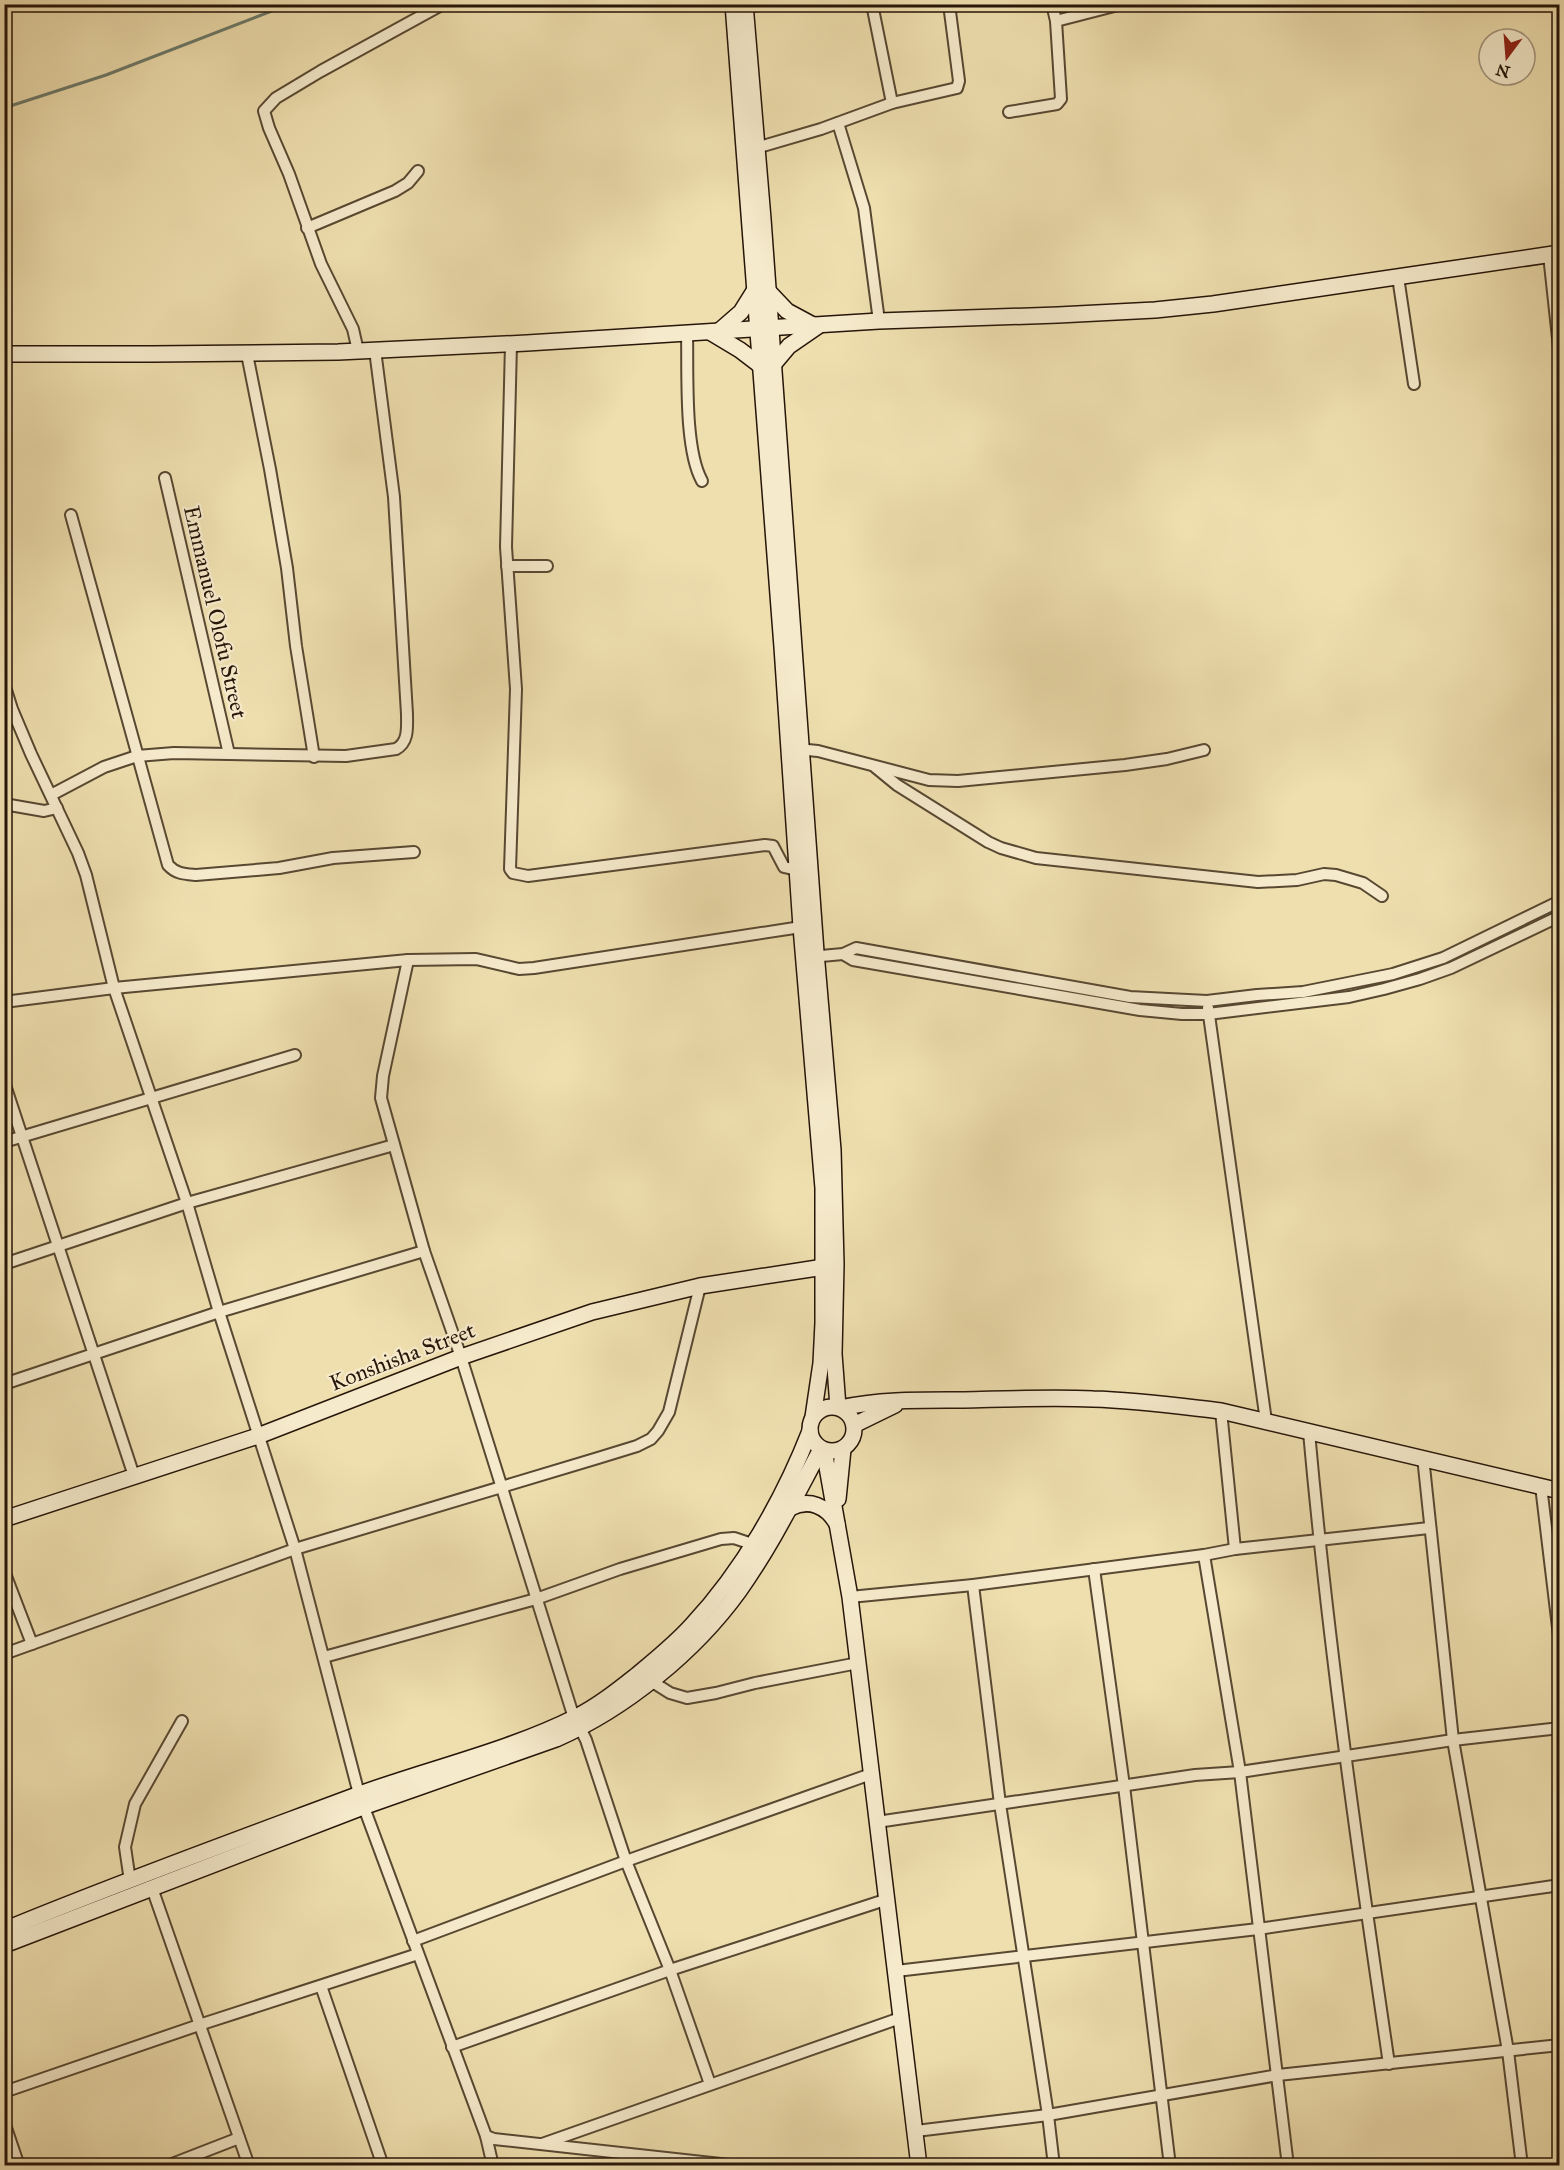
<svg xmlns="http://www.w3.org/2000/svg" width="1564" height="2170" font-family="'IM FELL Great Primer',serif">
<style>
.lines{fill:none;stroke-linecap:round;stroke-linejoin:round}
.stream{stroke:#6c7a6a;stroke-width:3}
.street-casing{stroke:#584832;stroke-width:14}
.secondary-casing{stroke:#261509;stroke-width:18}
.street{stroke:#f5eacb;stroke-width:10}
.secondary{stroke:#f5eacb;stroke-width:15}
.labels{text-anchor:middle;stroke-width:4.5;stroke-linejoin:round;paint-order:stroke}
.street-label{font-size:22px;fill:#261509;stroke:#f5eacb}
</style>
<rect width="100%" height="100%" fill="#efdfaf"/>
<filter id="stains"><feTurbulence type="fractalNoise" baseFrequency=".00333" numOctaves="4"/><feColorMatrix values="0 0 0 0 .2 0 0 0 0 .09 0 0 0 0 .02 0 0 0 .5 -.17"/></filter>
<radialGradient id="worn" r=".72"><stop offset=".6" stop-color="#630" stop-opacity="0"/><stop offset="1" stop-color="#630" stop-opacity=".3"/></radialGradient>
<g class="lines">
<polyline class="stream" points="4,108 106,75 290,4"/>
<defs>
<g id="street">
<polyline points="872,4 892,103"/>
<polyline points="1052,4 1056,21 1122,4"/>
<polyline points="745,8 764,4"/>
<polyline points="1009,112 1057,104 1061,99 1056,21"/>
<polyline points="838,123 864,208 879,321"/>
<polyline points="756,148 821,129 892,103 957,88 959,81 949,4"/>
<polyline points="307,228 395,191 408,183 418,171"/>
<polyline points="1549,255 1560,357"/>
<polyline points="1398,277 1414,384"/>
<path d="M687 333C688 372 684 449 702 481"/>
<polyline points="511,344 506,547 516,689 510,869 513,873 528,876 765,845 773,846 784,867 797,870"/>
<polyline points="358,351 353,329 321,264 289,174 269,128 264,111 276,98 321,71 443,4"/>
<polyline points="247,354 270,469 287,568 296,646 314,757"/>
<polyline points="165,478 229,754"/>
<path d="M71 515 168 865C176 874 185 874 196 875L279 868 333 858 414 852"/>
<polyline points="507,566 547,566"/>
<polyline points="4,684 12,709 31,754 78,853 86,875 114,988 187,1203 219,1312 295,1549 359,1794 486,2136 493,2166"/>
<polyline points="797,749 818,751 929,780 958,781 1125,765 1167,759 1204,750"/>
<polyline points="875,767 897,785 988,842 1001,848 1036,858 1258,882 1297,880 1324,874 1336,875 1363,883 1382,896"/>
<path d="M51 795 104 767 137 756 174 753 346 756 396 749C409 742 407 727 407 714L394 497 375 350"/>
<polyline points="4,804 44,811 57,808"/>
<polyline points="843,954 853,960 1140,1010 1182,1014 1208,1014 1349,997 1384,989 1420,979 1451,968 1560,916"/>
<polyline points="810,957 843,954 856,948 1130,997 1207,1001 1257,995 1303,992 1393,974 1443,958 1560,901"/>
<polyline points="408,960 383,1076 381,1098 424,1251 461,1357 574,1718"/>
<polyline points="4,1002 114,988 408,960 476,959 519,969 534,968 801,927"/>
<polyline points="1208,1008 1266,1421"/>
<polyline points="4,1082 134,1476"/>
<polyline points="4,1142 295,1055"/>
<polyline points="4,1264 187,1203 394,1145"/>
<polyline points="4,1384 219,1312 424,1251"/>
<polyline points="1221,1411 1235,1549"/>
<path d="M1309 1432C1328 1643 1358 1854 1389 2064"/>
<polyline points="1423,1457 1453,1740 1508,2051 1522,2166"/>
<polyline points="1541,1486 1560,1644"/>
<polyline points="1204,1555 1240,1772 1288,2166"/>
<polyline points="1094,1569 1124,1786 1170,2166"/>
<polyline points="4,1571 32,1644"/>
<polyline points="973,1585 1000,1804 1048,2115 1054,2166"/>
<polyline points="850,1597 973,1585 1204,1555 1235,1549 1429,1528"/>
<polyline points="4,1654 295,1549 598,1458 637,1446 651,1439 658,1431 669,1412 700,1286"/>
<polyline points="324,1657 536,1599 620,1569 721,1539 734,1538 752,1544"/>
<polyline points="651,1681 670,1693 687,1698 716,1693 755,1683 858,1663"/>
<polyline points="580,1728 586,1740 626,1861 670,1970 710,2084"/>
<polyline points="877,1822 1195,1775 1240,1772 1453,1740 1560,1728"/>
<polyline points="130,1881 125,1847 135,1804 182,1721"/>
<polyline points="152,1888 249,2166"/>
<polyline points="413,1941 626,1861 871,1774"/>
<polyline points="896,1971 1258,1929 1560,1885"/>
<polyline points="321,1986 383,2166"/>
<polyline points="452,2047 670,1970 888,1899"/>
<polyline points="4,2092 199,2025 418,1954"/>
<polyline points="4,2122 19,2166"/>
<polyline points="916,2131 1048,2115 1278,2075 1560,2045"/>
<polyline points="486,2136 494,2139 739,2166"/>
<polyline points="542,2144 903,2017"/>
<polyline points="167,2166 239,2138"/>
</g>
<g id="secondary">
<polyline points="733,4 782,647 801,927 823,1188 823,1323 821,1363 813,1417"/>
<polyline points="745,4 763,219 816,952 833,1150 836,1264 834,1354 838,1407"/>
<polyline points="768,291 787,311 813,325"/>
<polyline points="710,332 740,350 761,366"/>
<polyline points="718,332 741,312 756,288"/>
<polyline points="4,354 153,354 338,352 527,343 879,321 1058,315 1155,310 1213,304 1560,253"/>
<polyline points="773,365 789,346 818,326"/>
<circle cx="832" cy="1429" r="22"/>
<path d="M840 1408C880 1399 923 1400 964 1400 1007 1399 1050 1397 1093 1399 1136 1400 1178 1406 1221 1411L1560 1491"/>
<polyline points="854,1425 895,1405"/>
<polyline points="824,1450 850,1597 919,2166"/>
<polyline points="838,1499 843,1449"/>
<path d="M790 1508C809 1498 827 1506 837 1524"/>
<polyline points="4,1519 258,1436 461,1357 592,1312 700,1286 824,1267"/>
<path d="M4 1930C120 1882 239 1839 357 1795 428 1769 508 1751 576 1717 598 1706 618 1690 637 1675 656 1659 676 1643 692 1625 743 1570 783 1500 810 1431"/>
<path d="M4 1945 363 1807 556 1739C625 1709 695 1652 739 1591 771 1546 795 1497 821 1449"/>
</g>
</defs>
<use href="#street" class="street-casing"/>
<use href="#secondary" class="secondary-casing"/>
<use href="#street" class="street"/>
<use href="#secondary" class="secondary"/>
</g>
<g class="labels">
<g class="street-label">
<text transform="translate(216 612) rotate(77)" y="8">Emmanuel Olofu Street</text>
<text transform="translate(402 1356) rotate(-21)" y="8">Konshisha Street</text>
</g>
</g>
<rect width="1564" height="2170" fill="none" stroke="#efdfaf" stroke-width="24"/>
<rect x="6" y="6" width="1552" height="2158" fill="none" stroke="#261509" stroke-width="3"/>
<rect x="12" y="12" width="1540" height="2146" fill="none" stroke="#261509" stroke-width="1.5"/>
<g transform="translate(1507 57) rotate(196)"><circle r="28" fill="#f5eacb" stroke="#a2957d" stroke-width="1.5"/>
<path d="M0-4.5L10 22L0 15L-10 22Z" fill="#8f2418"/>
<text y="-9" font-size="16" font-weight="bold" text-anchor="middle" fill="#261509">N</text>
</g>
<rect width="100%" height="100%" filter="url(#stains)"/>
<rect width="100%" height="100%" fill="url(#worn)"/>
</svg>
